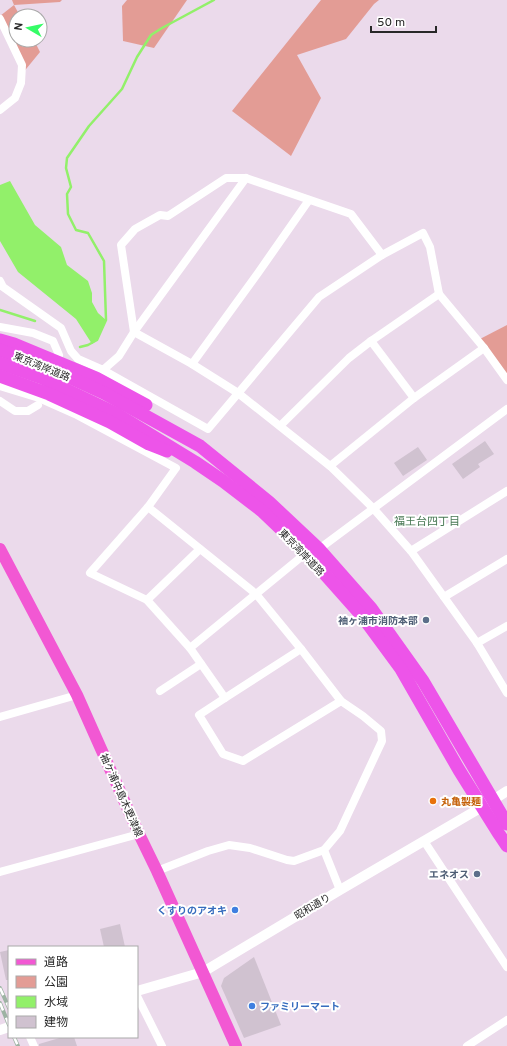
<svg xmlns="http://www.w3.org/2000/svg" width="507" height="1046" font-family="Overpass,'Noto Sans JP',sans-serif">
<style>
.green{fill:#e39c95}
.water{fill:#92f06a}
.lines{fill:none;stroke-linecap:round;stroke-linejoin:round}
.stream{stroke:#92f06a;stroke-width:2.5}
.building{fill:#d0c2d0}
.minor{stroke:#fff;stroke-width:8}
.tertiary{stroke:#fff;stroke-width:10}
.primary{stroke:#f258d3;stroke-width:12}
.trunk{stroke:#ed54e9;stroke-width:13}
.rail-casing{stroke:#9db3a3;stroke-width:4}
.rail{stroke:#fff;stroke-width:2.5;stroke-dasharray:8;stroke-linecap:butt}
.service-dot{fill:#5c6f8a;stroke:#fff;stroke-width:1.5}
.food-dot{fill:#e8710a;stroke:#fff;stroke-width:1.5}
.shop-dot{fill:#3f7fe0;stroke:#fff;stroke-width:1.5}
.labels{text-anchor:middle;stroke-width:4;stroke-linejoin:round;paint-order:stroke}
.street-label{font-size:10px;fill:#282828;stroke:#fff}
.service-label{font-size:10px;font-weight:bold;fill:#4e5e75;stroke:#fff;text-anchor:end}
.food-label{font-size:10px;font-weight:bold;fill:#c56008;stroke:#fff;text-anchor:start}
.shop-label{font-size:10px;font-weight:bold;fill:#366cbe;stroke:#fff;text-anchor:end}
.neighbourhood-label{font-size:11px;fill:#497955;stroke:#fff}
</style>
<rect width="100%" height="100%" fill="#ebdaeb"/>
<g class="green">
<polygon points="12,0 62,0 60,2 14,5 20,16 16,16 16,40 34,40 40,52 22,74 0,16 14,5"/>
<polygon points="127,0 187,0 154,48 123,41 122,6"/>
<polygon points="321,0 379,0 374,4 346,39 297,55 321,98 291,156 232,111"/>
<polygon points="507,325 507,380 478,340"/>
</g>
<polygon class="water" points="10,181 35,225 61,247 67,265 88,281 92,293 92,302 98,313 106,320 97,340 92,344 76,319 18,272 0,241 0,185"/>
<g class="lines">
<g class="stream">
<polyline points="0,310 35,321"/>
<polyline points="80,347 88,345 97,340 106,320 104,261 88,233 76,230 68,214 67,194 71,187 66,168 67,158 89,126 122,89 137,57 151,35 162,28 214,0"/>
</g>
</g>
<g class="building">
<polygon points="485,441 494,454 478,464 480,467 463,479 452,464"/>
<polygon points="418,447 427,460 403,476 394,463"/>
<polygon points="120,924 125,947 104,947 100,929"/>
<polygon points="9,950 9,980 6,980 0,952"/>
<polygon points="254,957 281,1025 244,1038 221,986 224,978"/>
<polygon points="63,1037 74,1037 77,1046 39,1046 39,1044"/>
</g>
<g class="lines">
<g class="minor">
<polyline points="0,19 22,65 21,83 15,98 0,110"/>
<polyline points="382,255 351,214 246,178 226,178 168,216 160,215 135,229 121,245 134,332 192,364 238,393 330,466 373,508 411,551 477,643 507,693"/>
<polyline points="0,281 3,287 61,328 71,351 78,359 103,370 119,356 134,332 246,178"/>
<polyline points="0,327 33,333 53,341 59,355"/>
<polyline points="371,341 414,398"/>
<polyline points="192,364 258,273 309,200"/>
<polyline points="103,370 208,429 319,297 382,255 423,233 430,247 439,294 484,348 507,380"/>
<polyline points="0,386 39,398 75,414 176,468 148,507 256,594 301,649 341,701 363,716 381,731 382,741 340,831 324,850 340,890"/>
<polyline points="0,401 15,411 28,411 38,405"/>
<polyline points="280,426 349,358 371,341 439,294"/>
<polyline points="330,466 414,398 484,348"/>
<polyline points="148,507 90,573 147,600 190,648 225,698"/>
<polyline points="319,549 507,409"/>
<polyline points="411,551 507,491"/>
<polyline points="444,597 507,559"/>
<polyline points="147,600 200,549"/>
<polyline points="477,643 507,626"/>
<polyline points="190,648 306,553"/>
<polyline points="301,649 225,698 199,715 223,754 243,761 341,701"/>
<polyline points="160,691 201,664"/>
<polyline points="0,717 77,695"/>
<polyline points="424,841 507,967"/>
<polyline points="157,871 208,851 229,845 250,848 287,860 294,861 324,850"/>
<polyline points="0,872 139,834"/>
<polyline points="137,996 162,1046"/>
<polyline points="30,1037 34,1046"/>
<polyline points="467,1046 507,1020"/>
</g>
<g class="tertiary">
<polyline points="137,991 203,972 340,890 482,807 507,791"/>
<polyline points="0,1030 9,1027"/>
</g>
<polyline class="primary" points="0,549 77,695 139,834 157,871 236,1046"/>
<g class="trunk">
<polyline points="0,340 14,344 96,378 146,405"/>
<polyline points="0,350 45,366 104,393 200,446 269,502 319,549 371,608 423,681 507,824"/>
<polyline points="0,363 42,378 115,413 195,462 223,481 262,511 306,553 362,616 401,669 459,770 499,834 507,846"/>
<polyline points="0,376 49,394 110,422 149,444 167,451"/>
</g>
<defs>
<g id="rail">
<polyline points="0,988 9,1008"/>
<polyline points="0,1003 9,1025"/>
<polyline points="14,1037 18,1046"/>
</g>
</defs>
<use href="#rail" class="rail-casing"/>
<use href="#rail" class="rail"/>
</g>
<g class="service-dot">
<circle cx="426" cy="620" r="4"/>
<circle cx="477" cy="874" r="4"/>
</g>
<circle class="food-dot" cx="433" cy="801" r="4"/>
<g class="shop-dot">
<circle cx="235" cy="910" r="4"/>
<circle cx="252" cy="1006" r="4"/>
</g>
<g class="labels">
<g class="street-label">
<text transform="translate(42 366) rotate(22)" y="4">東京湾岸道路</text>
<text transform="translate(302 552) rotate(46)" y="4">東京湾岸道路</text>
<text transform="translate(122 795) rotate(66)" y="4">袖ケ浦中島木更津線</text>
<text transform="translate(312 906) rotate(-31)" y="4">昭和通り</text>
</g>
<g class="service-label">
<text x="418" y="624">袖ヶ浦市消防本部</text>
<text x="469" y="878">エネオス</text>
</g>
<g class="food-label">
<text x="441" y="805">丸亀製麺</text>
</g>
<g class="shop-label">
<text x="227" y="914">くすりのアオキ</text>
<text x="260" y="1010" text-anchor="start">ファミリーマート</text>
</g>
<g class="neighbourhood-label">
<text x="427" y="525">福王台四丁目</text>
</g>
</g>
<rect x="8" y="946" width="130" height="92" fill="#ffffff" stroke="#a9a9a9"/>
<rect x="16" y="959" width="20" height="6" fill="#f258d3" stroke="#a9a9a9"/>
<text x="44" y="966" font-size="12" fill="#282828">道路</text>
<rect x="16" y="976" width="20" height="12" fill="#e39c95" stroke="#a9a9a9"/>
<text x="44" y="986" font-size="12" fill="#282828">公園</text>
<rect x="16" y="996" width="20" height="12" fill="#92f06a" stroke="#a9a9a9"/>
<text x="44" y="1006" font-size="12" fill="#282828">水域</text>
<rect x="16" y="1016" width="20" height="12" fill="#d0c2d0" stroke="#a9a9a9"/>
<text x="44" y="1026" font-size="12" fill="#282828">建物</text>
<g transform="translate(28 28) rotate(279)"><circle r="19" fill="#ffffff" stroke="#a9a9a9"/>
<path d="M0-3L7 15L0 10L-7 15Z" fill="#36fc67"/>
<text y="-6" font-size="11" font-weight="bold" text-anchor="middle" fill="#282828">N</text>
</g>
<path d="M371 26v6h65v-6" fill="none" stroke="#282828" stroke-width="2"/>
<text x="377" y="26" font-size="12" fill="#282828" stroke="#ffffff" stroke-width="3" paint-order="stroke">50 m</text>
</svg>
